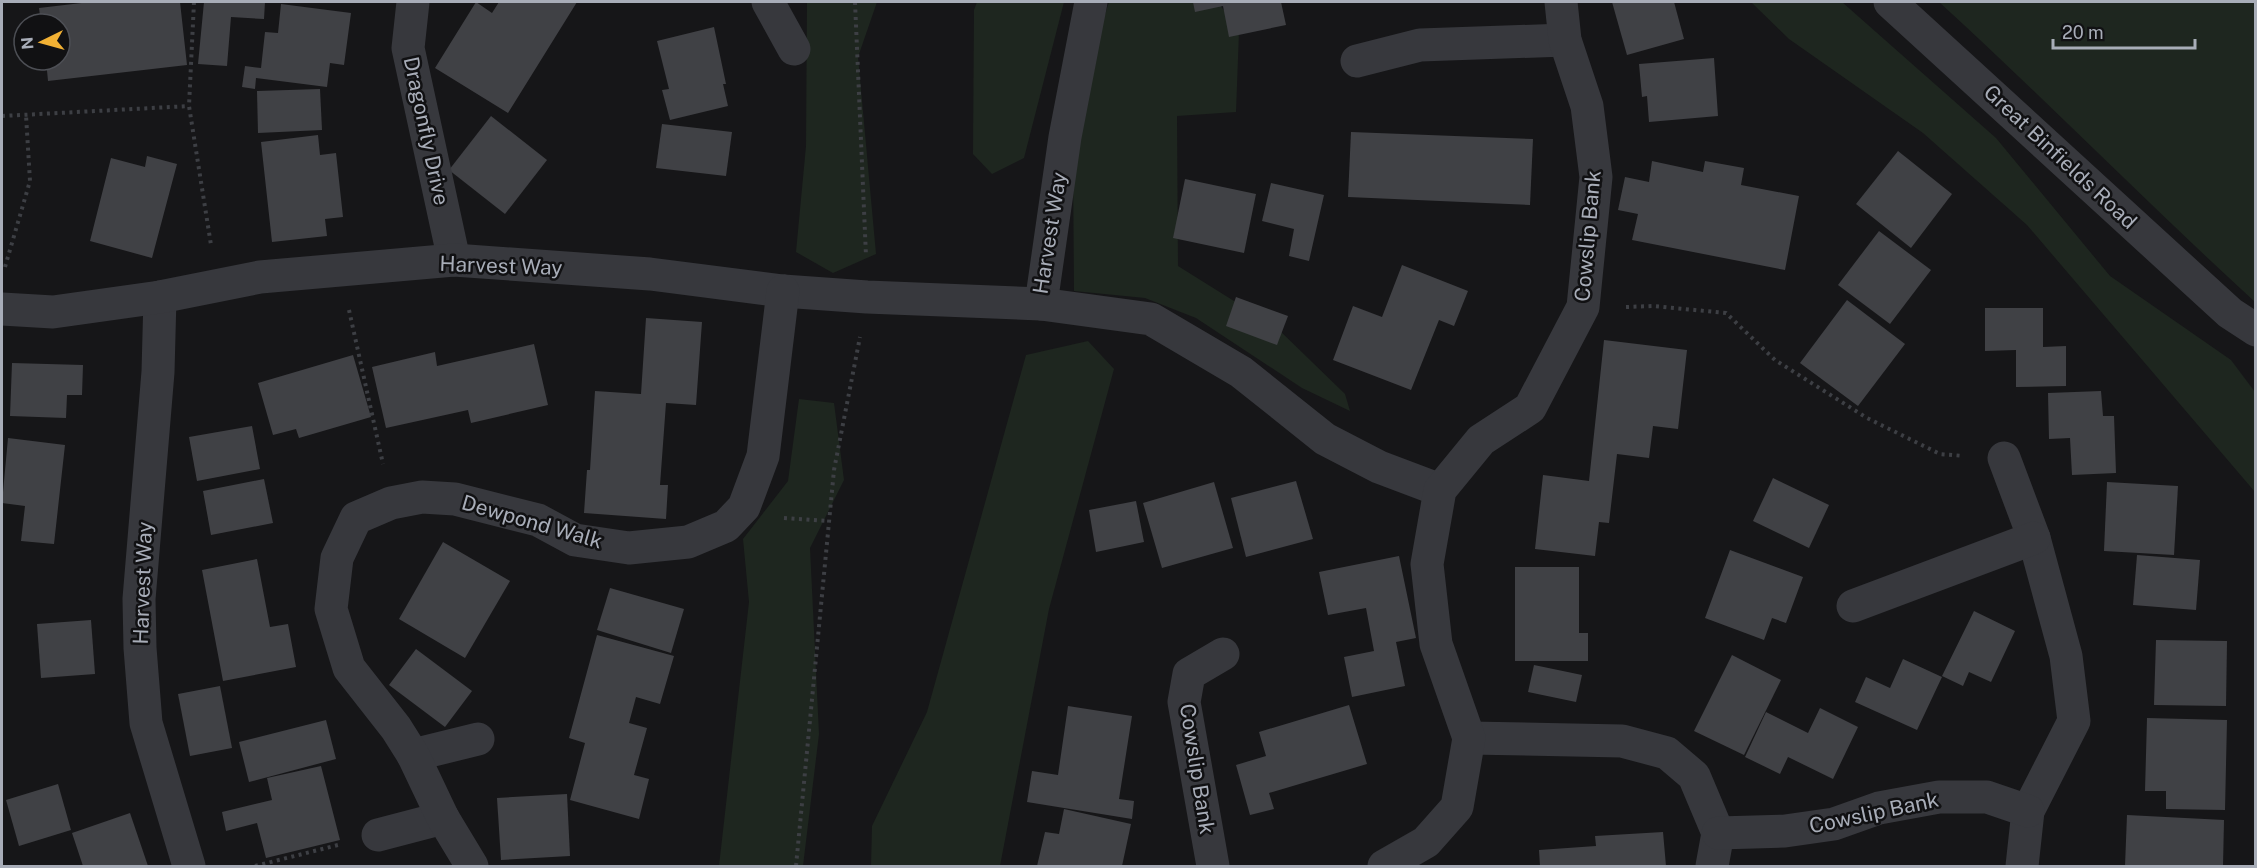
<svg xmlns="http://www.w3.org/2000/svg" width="2257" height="868" font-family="'Public Sans',sans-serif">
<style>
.green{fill:#1e261f}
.building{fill:#404145}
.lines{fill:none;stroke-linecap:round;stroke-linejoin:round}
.path{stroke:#3d3f44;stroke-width:4;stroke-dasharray:3 4.5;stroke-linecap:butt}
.minor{stroke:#37383d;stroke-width:33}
.tertiary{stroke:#37383d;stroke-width:33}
.labels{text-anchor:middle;stroke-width:5;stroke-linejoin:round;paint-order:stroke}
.street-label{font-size:21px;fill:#a8adb8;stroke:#111113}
</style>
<rect width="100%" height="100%" fill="#161618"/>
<g class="green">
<polygon points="807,2 877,2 858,57 876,254 833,273 796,252 806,146"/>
<polygon points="977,2 1064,2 1024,158 992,174 973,154 974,10"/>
<polygon points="1109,2 1218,2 1239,32 1236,112 1177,116 1178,266 1277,328 1345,394 1350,411 1302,388 1196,318 1145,298 1074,291 1073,160 1098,36"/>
<polygon points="1751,2 1842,2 1996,138 2110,276 2231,360 2255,392 2255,492 2027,225 1923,133 1789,39"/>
<path d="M1939 2H2255V302C2148 204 2046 100 1939 2Z"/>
<polygon points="1088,341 1114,369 1049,609 1000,866 871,866 872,826 927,712 1026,355"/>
<polygon points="799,399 834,403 844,480 810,548 819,734 803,866 719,866 749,602 743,539 788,481"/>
</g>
<g class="building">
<polygon points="90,2 180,2 187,65 48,81 46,60 60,60 60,24 41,24 39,8"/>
<polygon points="204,2 265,2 264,19 231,17 227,66 198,64"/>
<polygon points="476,2 492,13 499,2 577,2 508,113 435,68"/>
<polygon points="1193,2 1281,2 1286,25 1229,37 1223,6 1195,12"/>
<polygon points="1612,2 1674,2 1684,39 1627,55"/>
<polygon points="281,4 351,13 344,65 330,63 327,87 256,78 255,89 242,87 245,66 261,68 265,32 278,33"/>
<polygon points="714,27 726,84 723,84 728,106 670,120 662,90 669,89 657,41"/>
<polygon points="1714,58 1718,116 1649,122 1647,96 1642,97 1639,64"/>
<polygon points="320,89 322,130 258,133 257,91"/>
<polygon points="491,116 547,160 505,214 449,170"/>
<polygon points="662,124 732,132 726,176 656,168"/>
<polygon points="1351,132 1533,139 1530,205 1348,197"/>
<polygon points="318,135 320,155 336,153 343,217 325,219 327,236 272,242 261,142"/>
<polygon points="1898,151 1952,194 1911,248 1856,204"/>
<polygon points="147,156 177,164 152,258 90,241 111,158 145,167"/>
<polygon points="1652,161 1703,172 1705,161 1744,168 1741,185 1799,196 1785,270 1632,240 1638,214 1618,210 1625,177 1649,182"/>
<polygon points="1185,179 1256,194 1244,253 1173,238"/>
<polygon points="1271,183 1324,195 1309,261 1289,256 1294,229 1262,221"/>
<polygon points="1879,231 1931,270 1890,324 1838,285"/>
<polygon points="1402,265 1468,291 1454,326 1439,320 1411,390 1333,360 1353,306 1382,317"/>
<polygon points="1236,297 1288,316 1277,345 1226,326"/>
<polygon points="1847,300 1905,344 1858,406 1800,363"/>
<polygon points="1985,308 2043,308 2043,347 2066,346 2066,386 2016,387 2016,350 1985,351"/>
<polygon points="646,318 702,322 696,405 666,403 660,485 668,485 666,519 584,513 587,470 590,470 595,391 641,394"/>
<polygon points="1604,340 1687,350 1678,429 1653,426 1649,458 1617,454 1609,523 1599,522 1595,556 1535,549 1543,475 1589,481"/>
<polygon points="534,344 548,405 471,423 468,410 386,428 372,367 435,352 437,366"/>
<polygon points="353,355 371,417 299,438 296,429 273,435 258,383"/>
<polygon points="12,363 83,365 82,395 67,395 66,418 10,416"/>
<polygon points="2101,391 2103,416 2114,416 2116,473 2072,475 2070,438 2049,439 2048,393"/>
<polygon points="252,426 260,469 197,481 189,437"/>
<polygon points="8,438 65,445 54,544 21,541 25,506 2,503"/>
<polygon points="1773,478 1829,505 1809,548 1753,521"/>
<polygon points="264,479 273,523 211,535 203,491"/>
<polygon points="1296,481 1313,539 1246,557 1231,498"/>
<polygon points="1214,482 1233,548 1162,568 1143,503"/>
<polygon points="2107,482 2178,486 2174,555 2104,551"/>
<polygon points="1136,501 1144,542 1096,552 1089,510"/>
<polygon points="443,542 510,581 465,658 399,619"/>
<polygon points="1730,550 1803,577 1786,623 1772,618 1764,640 1705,618"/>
<polygon points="2137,555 2200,560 2196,610 2133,605"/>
<polygon points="1399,556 1416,638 1396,642 1405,686 1352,697 1344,657 1374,651 1366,608 1328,615 1319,572"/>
<polygon points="257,559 270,627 288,624 296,667 223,681 202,570"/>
<polygon points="1515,567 1579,567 1579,633 1588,633 1588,661 1515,661"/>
<polygon points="610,588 684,609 671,653 597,630"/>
<polygon points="1974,611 2015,631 1991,682 1969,672 1963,686 1942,676"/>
<polygon points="91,620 95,674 41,678 37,624"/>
<polygon points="597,635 674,656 660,704 636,697 629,723 647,728 634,775 649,779 639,819 570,800 585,743 569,738"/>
<polygon points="2156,640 2227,641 2226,706 2154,705"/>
<polygon points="416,649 472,691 445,727 389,685"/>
<polygon points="1732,655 1781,680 1744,755 1694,731"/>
<polygon points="1903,659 1942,677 1917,730 1855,702 1866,677 1890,688"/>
<polygon points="1534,665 1582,675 1576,702 1528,692"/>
<polygon points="220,686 232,748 190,756 178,694"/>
<polygon points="1349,705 1367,764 1269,793 1274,809 1250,815 1236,765 1266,756 1259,732"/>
<polygon points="1068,706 1132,716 1119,799 1134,801 1132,819 1027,802 1032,771 1058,775"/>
<polygon points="1820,708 1858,727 1833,779 1788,757 1780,774 1745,757 1766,712 1808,733"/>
<polygon points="2147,718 2227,720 2225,810 2166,809 2166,791 2145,791"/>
<polygon points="326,720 336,759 249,782 239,742"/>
<polygon points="321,766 340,840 266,858 257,823 226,831 222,812 272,800 267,778"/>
<polygon points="58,784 71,830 19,846 6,800"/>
<polygon points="567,794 570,856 501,860 497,798"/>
<polygon points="1064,809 1131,824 1122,866 1037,866 1045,832 1059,834"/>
<polygon points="130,813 148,866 83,866 72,833"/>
<polygon points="2127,815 2224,820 2223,866 2125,866"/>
<polygon points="1663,832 1666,866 1540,866 1539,850 1596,846 1595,836"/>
</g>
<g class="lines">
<g class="path">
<polyline points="194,2 189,106 211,245"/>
<polyline points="855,2 866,256"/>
<polyline points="2,116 189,106"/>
<polyline points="5,267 30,181 26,115"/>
<polyline points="1626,307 1653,306 1726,313 1775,360 1867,418 1940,454 1964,456"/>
<polyline points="349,310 383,464"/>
<polyline points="784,518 828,521"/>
<polyline points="255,866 338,845"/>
<polyline points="796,866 834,470 860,337"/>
</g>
<g class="minor">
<polyline points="413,2 408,48 454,260"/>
<polyline points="768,2 794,49"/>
<polyline points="1357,61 1420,45 1565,40"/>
<polyline points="160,297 158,372 139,599 140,648 146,723 189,866"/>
<polyline points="1041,304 1065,137 1091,2"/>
<polyline points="2,309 53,312 160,297 260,277 454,260 650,274 783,291 867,297 1041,304 1151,319 1241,372 1325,439 1379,467 1440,490"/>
<polyline points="2004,458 2034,538 2066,656 2074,721 2028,811 2022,866"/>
<polyline points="1853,606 2034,538"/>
<polyline points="1469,738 1622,741 1667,753 1694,776 1718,833 1712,866"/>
<polyline points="413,755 478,739"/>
<polyline points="1718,833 1785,831 1834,824 1879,808 1939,797 1987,797 2028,811"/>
<polyline points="378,835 443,818"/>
<polyline points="472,866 443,818 413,755 396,728 349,668 331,609 337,558 356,518 391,503 422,497 455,499 538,520 575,540 629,548 688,542 726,526 744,507 763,456 783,291"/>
<polyline points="1213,866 1184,702 1189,674 1223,654"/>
<polyline points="1384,866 1426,842 1457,807 1469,738 1436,644 1427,564 1440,490 1481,440 1530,408 1583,307 1596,177 1587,106 1565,40 1561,2"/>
</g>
<polyline class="tertiary" points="1890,2 2230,313 2256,330"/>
</g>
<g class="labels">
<g class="street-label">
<text transform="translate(426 131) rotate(78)" y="7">Dragonfly Drive</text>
<text transform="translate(2060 157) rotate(43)" y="7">Great Binfields Road</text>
<text transform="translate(1050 233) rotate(-81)" y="7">Harvest Way</text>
<text transform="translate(1588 236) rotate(-85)" y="7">Cowslip Bank</text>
<text transform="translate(501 266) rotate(2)" y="7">Harvest Way</text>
<text transform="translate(532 522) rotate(16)" y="7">Dewpond Walk</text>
<text transform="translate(143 583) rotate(-88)" y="7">Harvest Way</text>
<text transform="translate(1197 769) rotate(81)" y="7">Cowslip Bank</text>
<text transform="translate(1874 813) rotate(-12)" y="7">Cowslip Bank</text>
</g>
</g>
<rect width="2257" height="868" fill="none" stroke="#a8adb8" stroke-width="6"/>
<g transform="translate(42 42) rotate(265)"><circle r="28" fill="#111113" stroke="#4d4f55" stroke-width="1.5"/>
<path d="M0-4.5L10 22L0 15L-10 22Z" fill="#f2b134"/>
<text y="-9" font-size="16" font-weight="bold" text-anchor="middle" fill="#a8adb8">N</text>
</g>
<path d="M2053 39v9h142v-9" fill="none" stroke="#a8adb8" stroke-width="3"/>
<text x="2062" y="39" font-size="18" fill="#a8adb8" stroke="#111113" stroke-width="4.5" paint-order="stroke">20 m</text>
</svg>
